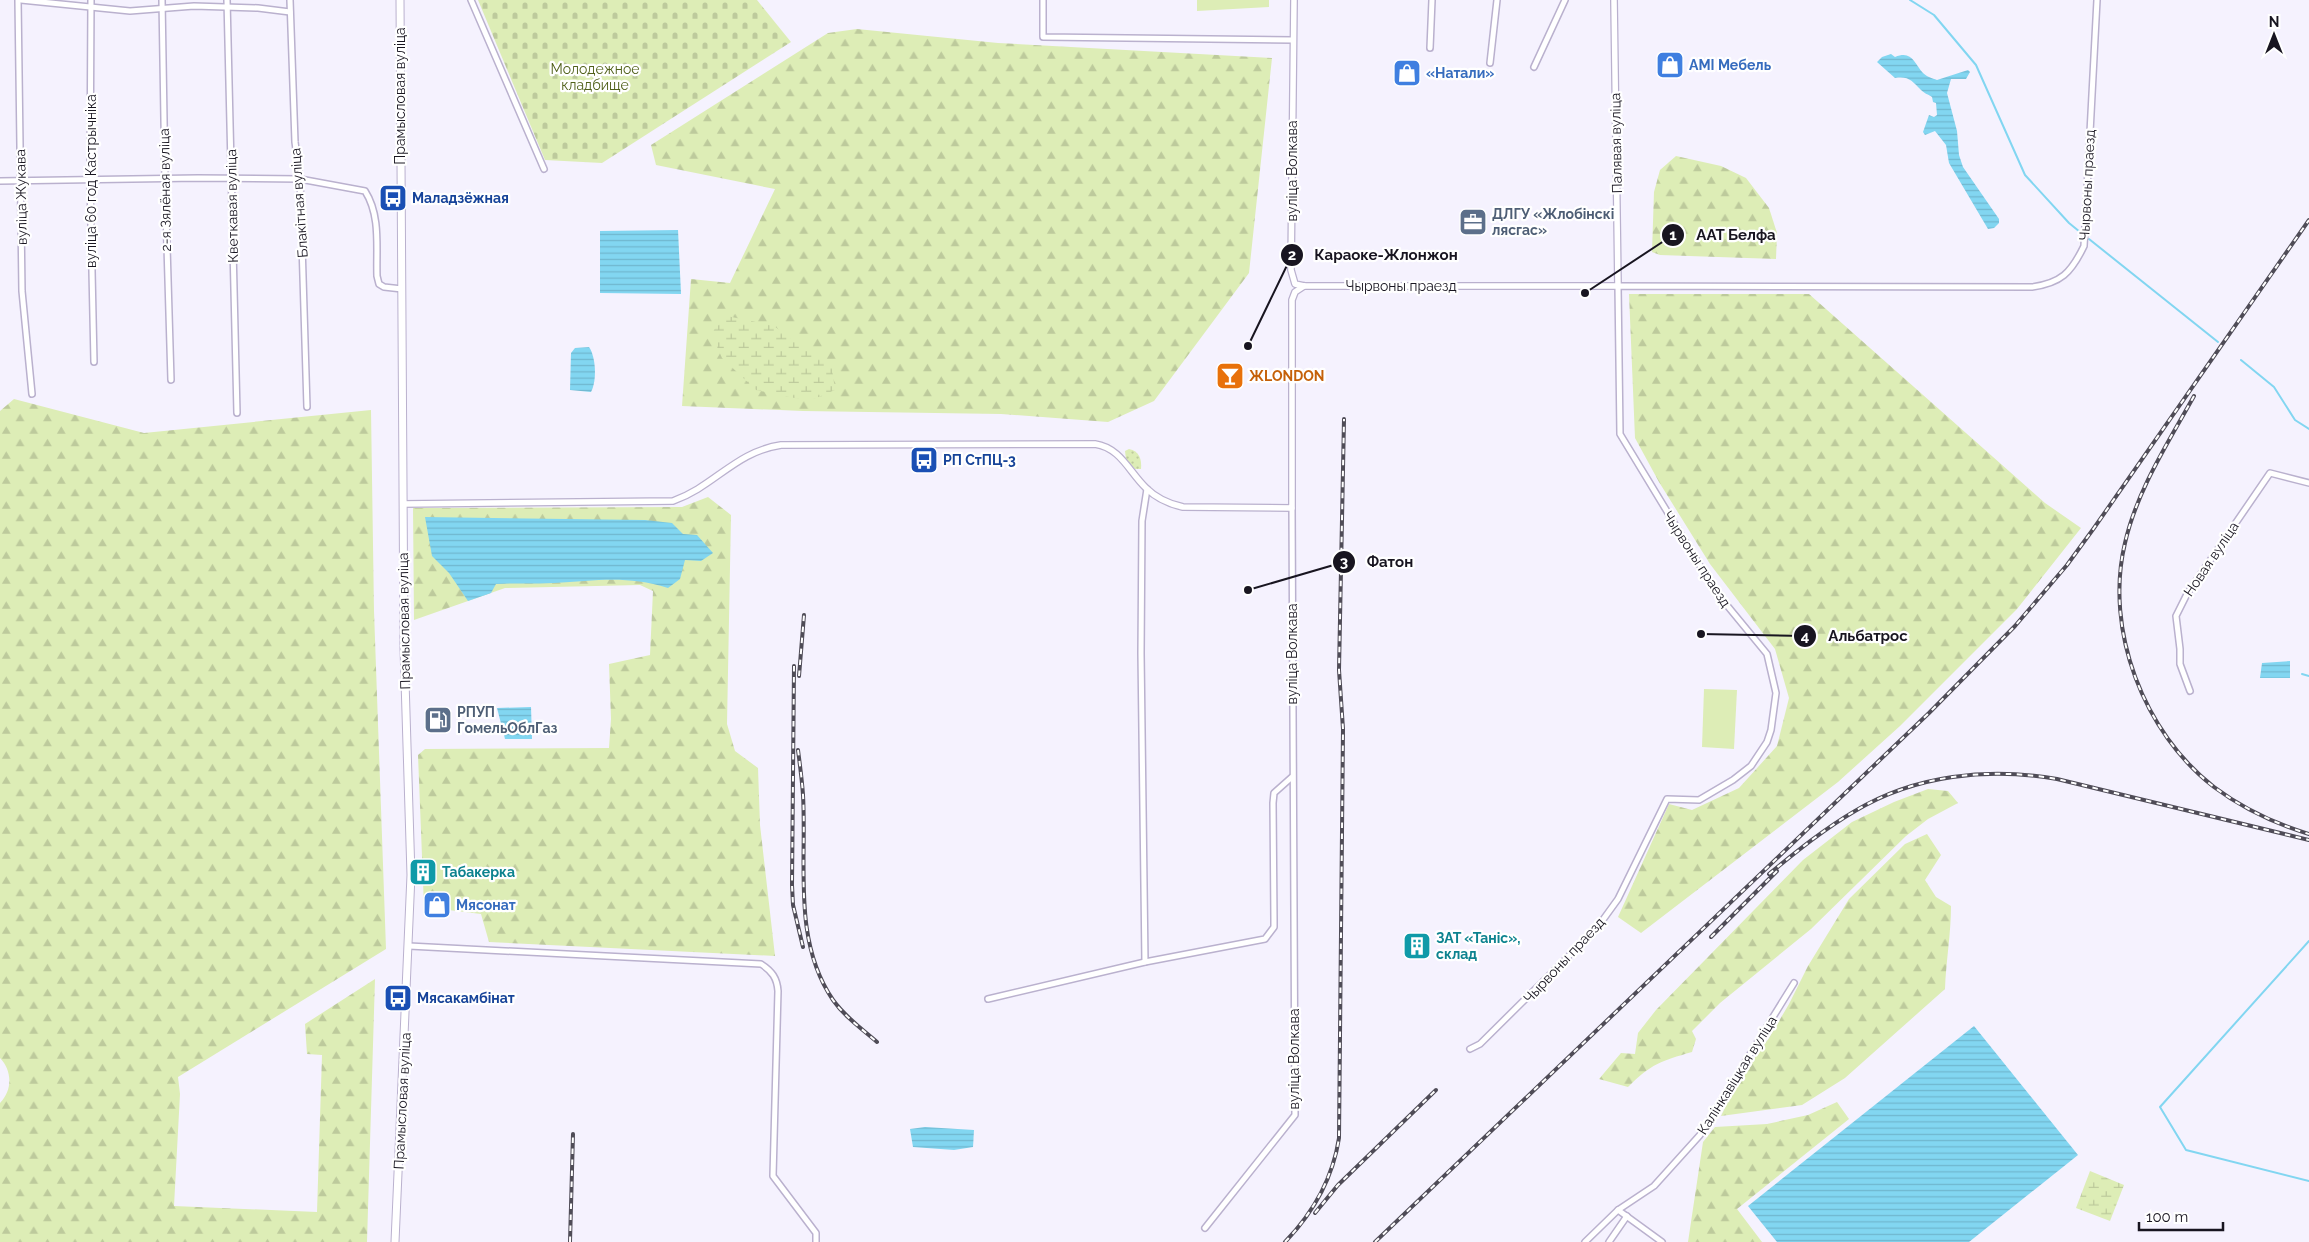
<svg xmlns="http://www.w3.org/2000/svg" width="2309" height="1242" font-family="Raleway,sans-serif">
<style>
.green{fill:url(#green-dots)}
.forest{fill:url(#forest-firs)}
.wetland{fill:url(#wetland-marsh)}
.cemetery{fill:url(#cemetery-stones)}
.pitch{fill:#ddedb6}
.water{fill:url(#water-rules)}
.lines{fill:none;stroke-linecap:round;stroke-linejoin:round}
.stream{stroke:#82d6f1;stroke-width:2}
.minor-casing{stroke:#bab1ce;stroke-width:8}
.tertiary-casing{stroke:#bab1ce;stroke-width:8}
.secondary-casing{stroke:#bab1ce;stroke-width:9}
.minor{stroke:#fff;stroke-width:5}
.tertiary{stroke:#fff;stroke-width:5.5}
.secondary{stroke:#fff;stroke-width:7}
.rail-casing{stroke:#4f4c57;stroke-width:4}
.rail{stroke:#fff;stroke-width:2;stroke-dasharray:5.5;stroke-linecap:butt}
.labels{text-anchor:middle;stroke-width:4.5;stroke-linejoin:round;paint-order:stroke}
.shop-label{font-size:14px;font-weight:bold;fill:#366cbe;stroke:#fff;text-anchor:start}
.park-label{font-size:14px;fill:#506019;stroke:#fff}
.street-label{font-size:14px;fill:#181520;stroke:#fff}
.transit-label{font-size:14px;font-weight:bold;fill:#164399;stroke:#fff;text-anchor:start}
.service-label{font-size:14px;font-weight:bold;fill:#4e5e75;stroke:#fff;text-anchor:start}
.food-label{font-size:14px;font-weight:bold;fill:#c56008;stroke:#fff;text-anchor:start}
.culture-label{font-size:14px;font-weight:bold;fill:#0d838f;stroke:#fff;text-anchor:start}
.leader{fill:none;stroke:#181520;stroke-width:2}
.callout-dot{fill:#181520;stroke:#fff;stroke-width:2}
.mark-label{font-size:15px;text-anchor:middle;font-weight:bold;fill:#fff}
.callout-label{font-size:15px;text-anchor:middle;font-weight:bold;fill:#181520;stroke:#fff;stroke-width:4.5;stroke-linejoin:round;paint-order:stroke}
</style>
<defs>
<pattern id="green-dots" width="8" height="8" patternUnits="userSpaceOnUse" patternTransform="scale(1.25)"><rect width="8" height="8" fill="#ddedb6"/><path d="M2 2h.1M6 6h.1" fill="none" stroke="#bdca9c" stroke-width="1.8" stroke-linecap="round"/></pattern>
<pattern id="forest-firs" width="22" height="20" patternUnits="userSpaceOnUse" patternTransform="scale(1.25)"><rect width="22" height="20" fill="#ddedb6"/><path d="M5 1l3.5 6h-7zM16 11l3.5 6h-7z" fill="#bdca9c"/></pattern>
<pattern id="wetland-marsh" width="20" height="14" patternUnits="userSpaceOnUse" patternTransform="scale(1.25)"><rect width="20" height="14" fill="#ddedb6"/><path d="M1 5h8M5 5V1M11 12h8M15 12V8" fill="none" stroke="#bdca9c"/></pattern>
<pattern id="cemetery-stones" width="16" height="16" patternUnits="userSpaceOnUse" patternTransform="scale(1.25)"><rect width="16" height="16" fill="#ddedb6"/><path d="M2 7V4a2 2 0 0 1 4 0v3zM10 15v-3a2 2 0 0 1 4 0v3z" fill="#bdca9c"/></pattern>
<pattern id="water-rules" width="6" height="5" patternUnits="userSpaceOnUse" patternTransform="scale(1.25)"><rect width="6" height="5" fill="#82d6f1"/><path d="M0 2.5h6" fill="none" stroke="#70b7ce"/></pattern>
</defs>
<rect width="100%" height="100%" fill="#f5f2fe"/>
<path class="green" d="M1129 449C1139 451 1142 459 1141 469H1135L1126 459 1125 451Z"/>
<g class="forest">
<polygon points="857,29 998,43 1272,58 1249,273 1154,401 1108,422 1001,414 803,411 682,406 691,279 730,283 775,189 656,165 651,145 828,33"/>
<polygon points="1676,156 1721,166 1746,178 1769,208 1777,233 1776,259 1660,255 1652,252 1654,192 1660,170"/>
<polygon points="1629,294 1809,294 2045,503 2081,528 2017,609 1900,726 1838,782 1641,933 1618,917 1669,804 1692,810 1739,788 1777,746 1789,698 1775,649 1710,564 1659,482 1635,438"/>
<path d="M14 399 144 433 371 410 374 611 386 949 178 1077 180 1094 174 1206 317 1212 322 1055 307 1054 305 1024 375 979 367 1242H0V1103C13 1090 12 1070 0 1058V411Z"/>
<polygon points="708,497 731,515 727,724 735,751 758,768 760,825 775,956 489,942 481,914 424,907 418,755 425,749 609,748 611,719 609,664 650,655 653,591 640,585 505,588 414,620 413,508 682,507"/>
<path d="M1928 789 1948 791 1958 803 1928 819 1906 836 1811 929 1720 1003 1692 1031 1696 1039 1692 1052C1661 1061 1651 1064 1628 1087L1599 1079 1621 1053 1635 1054 1638 1033 1656 1010 1803 860 1852 822 1894 802Z"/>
<path d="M1927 834 1941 855 1925 880 1936 897 1951 906C1951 934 1946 961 1945 989L1845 1078 1802 1105 1721 1116 1738 1081 1769 1038 1789 1004 1808 966 1849 899 1905 844Z"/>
<polygon points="1837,1102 1849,1119 1737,1209 1762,1242 1688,1242 1703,1142 1715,1127 1767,1124 1808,1115"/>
</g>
<g class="wetland">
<polygon points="727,316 774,326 803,348 831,361 835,390 809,401 756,390 722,358 711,333"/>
<polygon points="2090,1171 2124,1185 2110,1221 2076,1208"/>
</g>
<polygon class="cemetery" points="478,0 757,0 791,42 602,163 545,160"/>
<g class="pitch">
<polygon points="1197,0 1269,0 1269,7 1197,11"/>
<polygon points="1704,689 1737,690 1734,749 1702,747"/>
</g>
<g class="water">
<path d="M1891 54 1895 57C1912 50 1914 63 1923 73 1927 77 1932 78 1937 80L1968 70 1970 72 1966 79H1951L1947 93 1957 131 1959 155 1963 167 1999 219V223L1994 228 1988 229 1949 163 1946 145 1935 131 1925 135 1923 132 1929 115 1934 117 1937 115 1936 103 1933 102 1932 97C1928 94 1925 94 1921 90 1912 81 1909 76 1895 78L1877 62 1882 57Z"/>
<polygon points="678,230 681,294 600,293 600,231"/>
<path d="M589 347C596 357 597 381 591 392L570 390 571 353 575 348Z"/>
<path d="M425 517 645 520 672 523 683 534 697 535 713 553 701 561 685 560 680 579 668 588C626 575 596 581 554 583 534 584 515 583 496 584L491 593 468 601 449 573 432 556Z"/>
<polygon points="2290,661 2290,678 2260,678 2262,663"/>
<polygon points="531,707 532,739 505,739 497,708"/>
<polygon points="1974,1026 2078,1155 1969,1242 1777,1242 1748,1206"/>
<polygon points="925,1127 974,1130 973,1147 954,1150 913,1147 910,1129"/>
</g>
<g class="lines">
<g class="stream">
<polyline points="1910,0 1934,15 1976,65 2025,175 2069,223 2080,232"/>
<polyline points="2089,239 2218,342"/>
<polyline points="2241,360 2274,387 2295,420 2309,429"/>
<polyline points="2302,674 2309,676"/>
<polyline points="2309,941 2160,1107 2186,1150 2309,1181"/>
</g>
<defs>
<g id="minor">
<polyline points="18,0 22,291 32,394"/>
<polyline points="21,0 130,11 194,6 258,8 290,12"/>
<polyline points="91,0 90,180 94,362"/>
<polyline points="162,0 165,179 171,380"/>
<polyline points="227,0 237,413"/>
<polyline points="290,0 295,142 300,179 307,407"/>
<polyline points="471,0 544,169"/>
<polyline points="1043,0 1043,37 1293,40"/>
<polyline points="1430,48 1432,0"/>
<polyline points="1490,63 1497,0"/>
<polyline points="1534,67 1565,0"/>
<path d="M0 181 198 178 300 179 365 191C381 216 376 248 377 276L379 284 384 287 402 289"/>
<polyline points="2190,691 2180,664 2180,649 2176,616 2187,594 2270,473 2309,483"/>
<path d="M409 946 761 964C772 971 777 978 778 991L773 1176 816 1233V1242"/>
<polyline points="1145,962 1141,653 1142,521 1147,489"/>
<polyline points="988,999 1145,962 1265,939 1274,927 1274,920 1273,803 1274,793 1292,777"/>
<path d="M1470 1049 1480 1044 1597 928 1618 899 1667 799 1699 800 1733 780 1751 766 1767 742 1771 730 1776 693 1767 654 1716 592 1620 434 1618 286 2032 287C2061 283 2071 273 2084 246L2097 0"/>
<polyline points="1618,1210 1662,1242"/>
<polyline points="1205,1228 1295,1115 1292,508"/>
<polyline points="1585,1242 1618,1210 1654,1186 1700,1135 1794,983"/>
<polyline points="1609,1242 1627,1216"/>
</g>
<g id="tertiary">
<polyline points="1294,0 1291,270 1295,284 1304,286 1618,286 1614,0"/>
<path d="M403 504 673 501C715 486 735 452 781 445L1095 444C1121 448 1129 472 1146 488 1157 499 1169 504 1183 507L1292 508V300L1295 292 1304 286"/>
</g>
<polyline id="secondary" points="395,1242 411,875 404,648 400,0"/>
</defs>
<use href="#minor" class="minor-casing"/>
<use href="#tertiary" class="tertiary-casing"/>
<use href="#secondary" class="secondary-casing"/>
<use href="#minor" class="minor"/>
<use href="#tertiary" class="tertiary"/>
<use href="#secondary" class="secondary"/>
<defs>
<g id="rail">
<path d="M2194 396C2168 443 2137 490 2125 543 2104 630 2144 733 2214 787 2242 808 2276 824 2309 834"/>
<polyline points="794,666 792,885 793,905 803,947"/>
<polyline points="799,676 804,615"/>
<path d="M798 750C800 765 802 780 803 795 807 863 792 940 833 1000 845 1017 862 1029 877 1042"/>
<path d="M1769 874C1796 852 1824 829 1855 811 1915 775 1988 767 2057 779L2309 840"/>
<polyline points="1711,937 1777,871"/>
<polyline points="1315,1213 1338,1185 1436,1090"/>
<polyline points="570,1242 573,1134"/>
<path d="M1285 1242C1313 1213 1333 1177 1339 1138L1343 729 1339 670 1344 419"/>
<polyline points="1375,1242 1929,713 2015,626 2067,565 2094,528 2309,220"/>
</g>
</defs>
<use href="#rail" class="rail-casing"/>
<use href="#rail" class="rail"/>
</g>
<defs>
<symbol id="shop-square" viewBox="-11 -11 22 22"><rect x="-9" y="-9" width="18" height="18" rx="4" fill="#3f7fe0" stroke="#fff"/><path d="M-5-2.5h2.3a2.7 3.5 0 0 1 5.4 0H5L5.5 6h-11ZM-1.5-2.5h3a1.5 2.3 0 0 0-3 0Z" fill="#fff"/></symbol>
<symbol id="bus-square" viewBox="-11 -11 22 22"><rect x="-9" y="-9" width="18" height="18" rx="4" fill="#1a4fb4" stroke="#fff"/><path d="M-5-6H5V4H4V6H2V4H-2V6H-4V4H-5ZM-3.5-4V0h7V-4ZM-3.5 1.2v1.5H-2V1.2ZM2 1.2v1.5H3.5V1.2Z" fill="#fff"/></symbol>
<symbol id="office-square" viewBox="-11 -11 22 22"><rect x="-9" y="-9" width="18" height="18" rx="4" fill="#5c6f8a" stroke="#fff"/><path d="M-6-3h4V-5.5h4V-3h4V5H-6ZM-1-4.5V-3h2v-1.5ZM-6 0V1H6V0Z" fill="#fff"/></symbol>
<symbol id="bar-square" viewBox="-11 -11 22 22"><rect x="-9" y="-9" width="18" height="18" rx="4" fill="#e8710a" stroke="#fff"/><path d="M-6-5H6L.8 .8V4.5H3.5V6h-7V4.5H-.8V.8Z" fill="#fff"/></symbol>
<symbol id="fuel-square" viewBox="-11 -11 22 22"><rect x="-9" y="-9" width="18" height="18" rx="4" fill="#5c6f8a" stroke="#fff"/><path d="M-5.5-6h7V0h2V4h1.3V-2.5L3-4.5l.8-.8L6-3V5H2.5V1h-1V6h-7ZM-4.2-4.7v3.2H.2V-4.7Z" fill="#fff"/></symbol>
<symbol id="building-square" viewBox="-11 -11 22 22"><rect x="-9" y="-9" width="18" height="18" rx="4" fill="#0f9aa8" stroke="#fff"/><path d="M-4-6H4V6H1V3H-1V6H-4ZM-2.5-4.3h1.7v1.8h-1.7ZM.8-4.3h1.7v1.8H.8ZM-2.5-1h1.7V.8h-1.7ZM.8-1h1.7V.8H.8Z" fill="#fff"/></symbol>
</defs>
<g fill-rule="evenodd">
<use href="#shop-square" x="1654" y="49" width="32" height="32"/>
<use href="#shop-square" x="1391" y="57" width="32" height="32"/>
<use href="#bus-square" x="377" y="182" width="32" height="32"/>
<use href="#office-square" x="1457" y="206" width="32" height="32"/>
<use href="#bar-square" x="1214" y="360" width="32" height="32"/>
<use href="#bus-square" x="908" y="444" width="32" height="32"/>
<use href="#fuel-square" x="422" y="704" width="32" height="32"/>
<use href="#building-square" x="407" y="856" width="32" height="32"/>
<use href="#shop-square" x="421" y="889" width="32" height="32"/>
<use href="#building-square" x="1401" y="930" width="32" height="32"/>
<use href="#bus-square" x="382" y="982" width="32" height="32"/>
</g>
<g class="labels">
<g class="shop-label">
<text x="1689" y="70">AMI Мебель</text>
<text x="1426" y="78">«Натали»</text>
<text x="456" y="910">Мясонат</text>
</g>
<g class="park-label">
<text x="595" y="74">Молодежное<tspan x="595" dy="16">кладбище</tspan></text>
</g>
<g class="street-label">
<text transform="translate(400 96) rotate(-90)" y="5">Прамысловая вуліца</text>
<text transform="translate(1616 143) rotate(-91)" y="5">Палявая вуліца</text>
<text transform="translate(1292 171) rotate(-90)" y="5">вуліца Волкава</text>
<text transform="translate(91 181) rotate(-90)" y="5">вуліца 60 год Кастрычніка</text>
<text transform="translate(2087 185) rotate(-87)" y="5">Чырвоны праезд</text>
<text transform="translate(165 190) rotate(-91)" y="5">2-я Зялёная вуліца</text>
<text transform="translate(21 197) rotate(-91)" y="5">вуліца Жукава</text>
<text transform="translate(299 203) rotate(-94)" y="5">Блакітная вуліца</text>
<text transform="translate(232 206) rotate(-91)" y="5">Кветкавая вуліца</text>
<text x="1401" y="291">Чырвоны праезд</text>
<text transform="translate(1697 559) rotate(57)" y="5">Чырвоны праезд</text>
<text transform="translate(2211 559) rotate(-56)" y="5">Новая вуліца</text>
<text transform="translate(404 621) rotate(-91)" y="5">Прамысловая вуліца</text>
<text transform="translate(1292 654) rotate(-90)" y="5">вуліца Волкава</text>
<text transform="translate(1564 960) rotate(-47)" y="5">Чырвоны праезд</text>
<text transform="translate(1294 1059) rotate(-90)" y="5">вуліца Волкава</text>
<text transform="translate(1737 1075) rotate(-58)" y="5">Калінкавіцкая вуліца</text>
<text transform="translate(402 1101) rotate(-87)" y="5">Прамысловая вуліца</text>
</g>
<g class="transit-label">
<text x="412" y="203">Маладзёжная</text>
<text x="943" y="465">РП СтПЦ-3</text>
<text x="417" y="1003">Мясакамбінат</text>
</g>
<g class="service-label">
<text x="1492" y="219">ДЛГУ «Жлобінскі<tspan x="1492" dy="16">лясгас»</tspan></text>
<text x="457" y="717">РПУП<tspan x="457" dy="16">ГомельОблГаз</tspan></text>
</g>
<g class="food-label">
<text x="1249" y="381">ЖLONDON</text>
</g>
<g class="culture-label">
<text x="442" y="877">Табакерка</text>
<text x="1436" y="943">ЗАТ «Таніс»,<tspan x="1436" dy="16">склад</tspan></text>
</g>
</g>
<path class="leader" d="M1585 293L1673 235M1248 346L1292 255M1248 590L1344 562M1701 634L1805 636"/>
<g class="callout-dot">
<circle cx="1585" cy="293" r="5"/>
<circle cx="1248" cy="346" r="5"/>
<circle cx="1248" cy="590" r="5"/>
<circle cx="1701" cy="634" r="5"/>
<circle cx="1673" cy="235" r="12"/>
<circle cx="1292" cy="255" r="12"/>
<circle cx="1344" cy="562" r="12"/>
<circle cx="1805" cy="636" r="12"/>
</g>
<g class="mark-label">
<text x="1673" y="240">1</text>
<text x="1292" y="260">2</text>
<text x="1344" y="567">3</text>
<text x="1805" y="641">4</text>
</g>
<g class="callout-label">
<text x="1736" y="240">ААТ Белфа</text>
<text x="1386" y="260">Караоке-Жлонжон</text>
<text x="1390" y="567">Фатон</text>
<text x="1868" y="641">Альбатрос</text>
</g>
<g transform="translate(2274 35)" stroke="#ffffff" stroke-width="4" paint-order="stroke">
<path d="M0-4L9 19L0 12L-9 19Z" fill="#181520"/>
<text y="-8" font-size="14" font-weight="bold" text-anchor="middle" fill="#181520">N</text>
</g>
<path d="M2139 1222v8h84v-8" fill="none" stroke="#181520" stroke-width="2.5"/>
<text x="2146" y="1222" font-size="15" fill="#181520" stroke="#ffffff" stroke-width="4" paint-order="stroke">100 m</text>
</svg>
